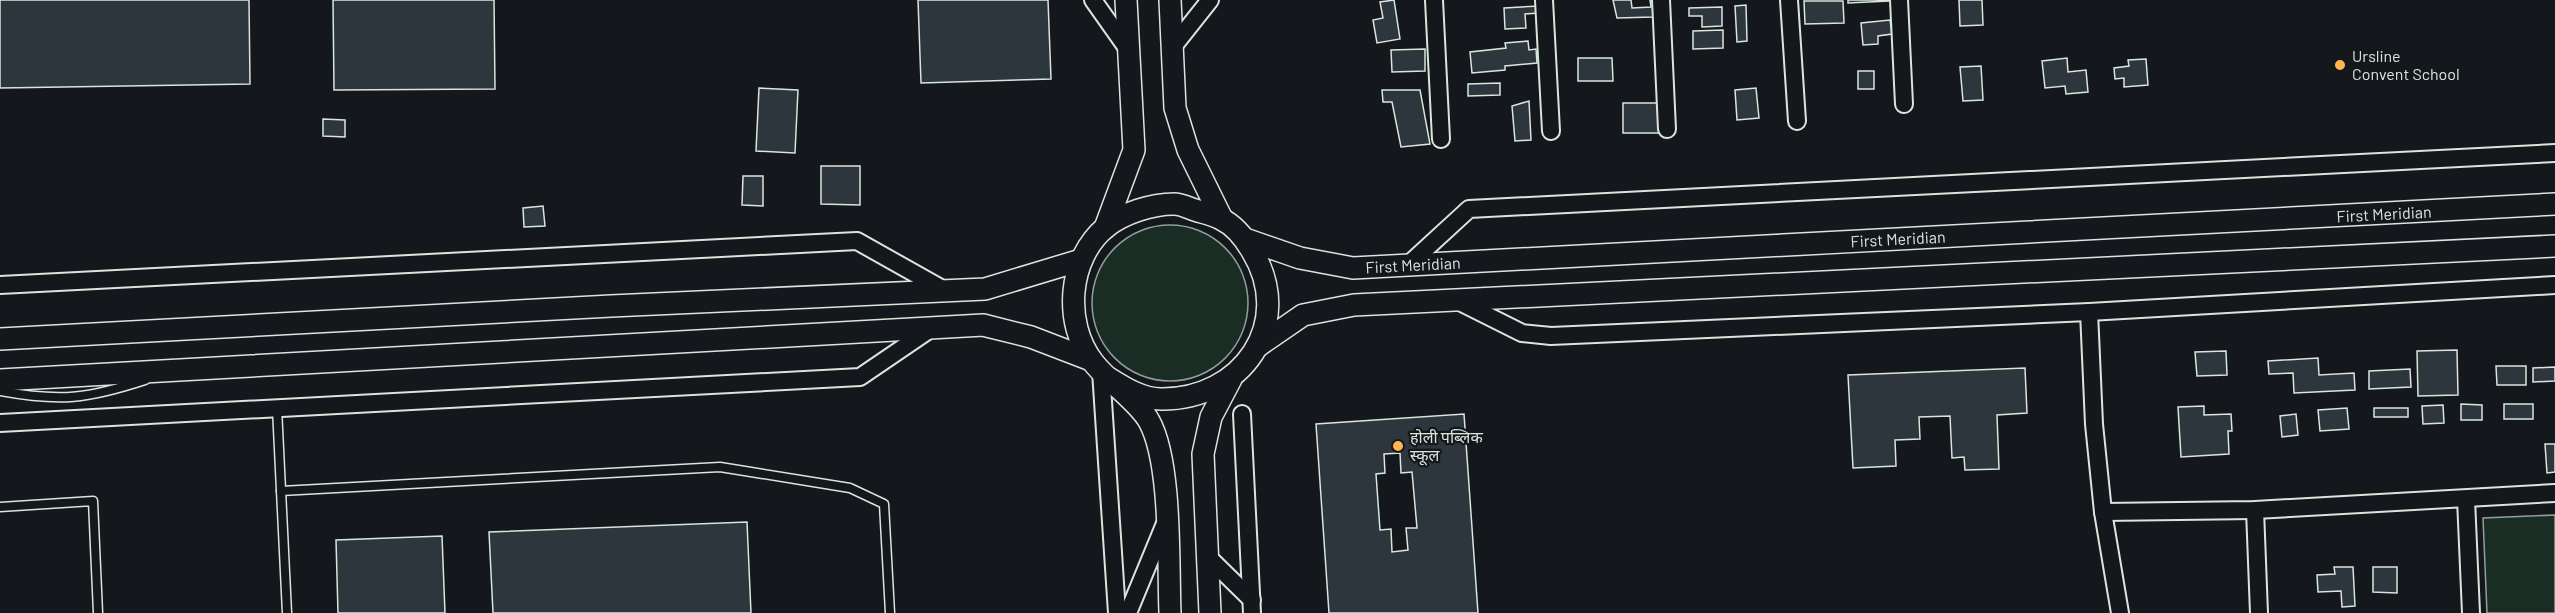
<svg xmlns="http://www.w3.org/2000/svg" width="2555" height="613" font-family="Barlow,'Noto Sans Devanagari',sans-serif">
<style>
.green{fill:#1a2d24;stroke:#939e99;stroke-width:1.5}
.building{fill:#2c363c;stroke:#d8e6dc;stroke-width:1.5;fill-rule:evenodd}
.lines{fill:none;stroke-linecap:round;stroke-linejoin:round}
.service-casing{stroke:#d8e6dc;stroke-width:11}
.minor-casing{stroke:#d8e6dc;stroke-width:20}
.tertiary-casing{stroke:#d8e6dc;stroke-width:24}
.service{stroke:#14181c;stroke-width:8}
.minor{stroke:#14181c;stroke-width:16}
.tertiary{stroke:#14181c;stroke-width:21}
.poi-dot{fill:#ffb74d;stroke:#14181c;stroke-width:2}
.labels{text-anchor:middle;stroke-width:4.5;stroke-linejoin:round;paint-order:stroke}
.poi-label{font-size:16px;fill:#d8e6dc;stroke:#14181c;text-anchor:start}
.street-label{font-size:16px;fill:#d8e6dc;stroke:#14181c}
</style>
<rect width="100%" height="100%" fill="#14181c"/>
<g class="green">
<circle cx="1170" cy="303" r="78"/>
<polygon points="2555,515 2555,613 2487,613 2483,518"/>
</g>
<g class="building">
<polygon points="0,0 249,0 250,84 0,88"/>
<polygon points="333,0 494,0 495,89 334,90"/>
<polygon points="918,0 1048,0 1051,79 921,83"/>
<polygon points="1394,0 1400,39 1377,43 1373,20 1383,18 1380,2"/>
<polygon points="1613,0 1631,0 1632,8 1651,7 1650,0 1653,0 1653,17 1617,18"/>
<polygon points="1848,0 1889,0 1889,1 1848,3"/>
<polygon points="1959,0 1982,0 1983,25 1960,26"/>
<polygon points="1804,1 1843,1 1844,23 1805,24"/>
<polygon points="1746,5 1747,41 1737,42 1735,6"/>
<polygon points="1539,6 1539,13 1525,14 1526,28 1505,29 1504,8"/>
<polygon points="1722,7 1722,26 1702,27 1702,16 1689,16 1689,8"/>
<polygon points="1890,20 1892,34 1878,36 1878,44 1863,45 1861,23"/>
<polygon points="1723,30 1723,48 1693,49 1693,31"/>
<polygon points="1528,41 1529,50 1536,49 1537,63 1505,66 1505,70 1472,73 1470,52 1506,48 1505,43"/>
<polygon points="1425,49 1425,71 1392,72 1391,50"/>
<polygon points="1578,58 1612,58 1613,81 1578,81"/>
<polygon points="2067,58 2068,72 2086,70 2088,92 2066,94 2065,86 2045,88 2042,61"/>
<polygon points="2146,59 2148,85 2124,87 2124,78 2115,79 2114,68 2129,66 2128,60"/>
<polygon points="1981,66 1983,100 1963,101 1960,67"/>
<rect x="1858" y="71" width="16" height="18"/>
<polygon points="1500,83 1500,95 1468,96 1468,84"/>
<polygon points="759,88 798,90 795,153 756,151"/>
<polygon points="1756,88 1759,118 1737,120 1735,90"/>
<polygon points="1382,90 1420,90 1430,144 1401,147 1392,102 1383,102"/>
<polygon points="1529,101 1531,140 1515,141 1512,106"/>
<rect x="1623" y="103" width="36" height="30"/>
<polygon points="323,119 345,120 345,137 323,136"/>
<polygon points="821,166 860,166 860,205 821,204"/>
<polygon points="743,176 763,176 763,206 742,205"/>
<polygon points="543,206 545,226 524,227 523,208"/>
<polygon points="2457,350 2458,395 2418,396 2417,351"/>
<polygon points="2226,351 2227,375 2197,376 2195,352"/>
<polygon points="2318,358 2319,375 2354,373 2355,390 2294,393 2293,373 2269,374 2268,361"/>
<polygon points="2496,366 2526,366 2526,385 2497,385"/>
<polygon points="2555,367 2555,381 2533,382 2533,368"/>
<polygon points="2025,368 2027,413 1997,415 1999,469 1965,470 1964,457 1952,458 1950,416 1919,417 1920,439 1895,440 1896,466 1853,468 1848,375"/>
<polygon points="2410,369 2411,387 2369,389 2369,371"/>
<polygon points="2461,404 2482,405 2482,420 2461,420"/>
<rect x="2504" y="404" width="29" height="15"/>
<polygon points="2443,405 2444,423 2423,424 2422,406"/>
<polygon points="2204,406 2204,415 2231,414 2232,431 2228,431 2229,454 2181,457 2178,407"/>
<polygon points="2347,408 2349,429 2320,431 2318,410"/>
<rect x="2374" y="408" width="34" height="9"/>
<path d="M1464 414 1478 613H1329L1316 424ZM1400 453 1401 473 1412 472 1417 528H1406L1408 550 1392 552 1391 529 1380 530 1376 474 1385 473 1384 454Z"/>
<polygon points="2296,414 2298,435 2282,437 2280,416"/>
<polygon points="2545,444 2555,444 2555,472 2547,473"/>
<polygon points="747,522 751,613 493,613 489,532"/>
<polygon points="442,536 445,613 338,613 336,540"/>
<polygon points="2334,567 2353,567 2355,606 2342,607 2341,591 2318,592 2317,575 2335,574"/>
<polygon points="2373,567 2397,567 2397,593 2373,592"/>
</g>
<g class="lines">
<defs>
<g id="service">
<path d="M0 391C60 402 87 399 145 380"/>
<polyline points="277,408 287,613"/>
<polyline points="281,491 720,467 850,488 884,504 890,613"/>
<polyline points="0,507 93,501 98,613"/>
</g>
<g id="minor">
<polyline points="1093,0 1129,51"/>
<polyline points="1434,0 1441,139"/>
<polyline points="1544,0 1551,131"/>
<polyline points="1661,0 1667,129"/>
<polyline points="1789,0 1797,121"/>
<polyline points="1899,0 1904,104"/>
<polyline points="1172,48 1210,0"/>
<polyline points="1408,265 1469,209 2555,153"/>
<polyline points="0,285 857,241 946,291"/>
<polyline points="1456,300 1522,333 1551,336 2089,312 2555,285"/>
<polyline points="2089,312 2094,424 2103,512 2120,613"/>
<polyline points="1101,371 1117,613"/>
<polyline points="1242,414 1252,613"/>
<polyline points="0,423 860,377 932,328"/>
<polyline points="2466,499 2471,613"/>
<polyline points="2255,510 2259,613"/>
<polyline points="2103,512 2255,510 2555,493"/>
<polyline points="1207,556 1252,600"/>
<polyline points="1128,613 1166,521"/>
</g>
<g id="tertiary">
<polyline points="1170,0 1175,108 1188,150 1222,219"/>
<polyline points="1105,228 1134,150 1126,0"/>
<polyline points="1245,239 1300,258 1353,268 2555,204"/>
<polyline points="0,339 611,306 985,289 1081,260"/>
<polyline points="1258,346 1303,315 1354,305 2555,246"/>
<path d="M1107 377C1123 387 1141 399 1161 399 1242 400 1296 323 1252 251 1245 239 1234 225 1221 219 1214 215 1204 213 1195 210 1189 208 1181 204 1174 204 1152 204 1123 213 1106 227 1068 258 1063 323 1093 362 1107 381 1138 401 1149 421 1172 462 1168 564 1170 613"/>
<polyline points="0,380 983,325 1031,337 1091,360"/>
<polyline points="1210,613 1203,454 1211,417 1231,379"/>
</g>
</defs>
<use href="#service" class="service-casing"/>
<use href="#minor" class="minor-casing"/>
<use href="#tertiary" class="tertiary-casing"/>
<use href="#service" class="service"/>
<use href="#minor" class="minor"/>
<use href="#tertiary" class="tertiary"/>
</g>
<g class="poi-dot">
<circle cx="2340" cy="65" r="6"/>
<circle cx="1398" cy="446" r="6"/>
</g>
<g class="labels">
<g class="poi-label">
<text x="2352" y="62">Ursline<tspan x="2352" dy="18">Convent School</tspan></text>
<text x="1410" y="443">होली पब्लिक<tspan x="1410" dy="18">स्कूल</tspan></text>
</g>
<g class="street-label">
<text transform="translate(2384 214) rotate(-3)" y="6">First Meridian</text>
<text transform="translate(1898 239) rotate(-3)" y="6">First Meridian</text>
<text transform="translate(1413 265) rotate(-3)" y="6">First Meridian</text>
</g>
</g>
</svg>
